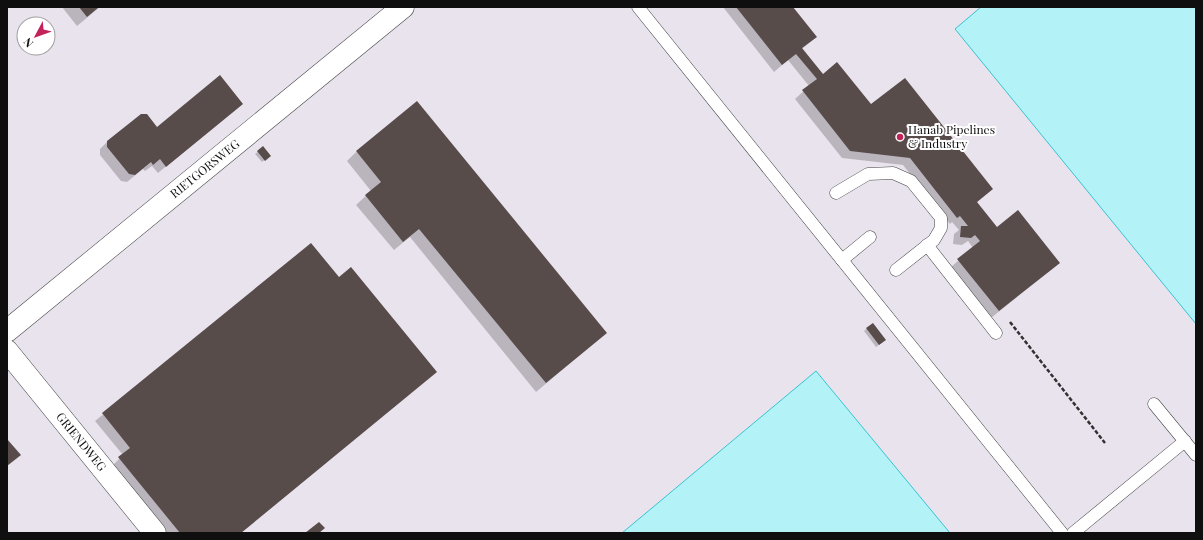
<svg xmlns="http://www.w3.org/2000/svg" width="1203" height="540" font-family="'Playfair Display',serif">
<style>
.industrial{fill:#e9e3ed;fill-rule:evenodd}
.water{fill:#b3f3f8;stroke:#38c2d1}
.shadow{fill:#0003}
.building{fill:#584c4b}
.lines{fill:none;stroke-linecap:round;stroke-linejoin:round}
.lane-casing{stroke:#424242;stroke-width:13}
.street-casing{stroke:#424242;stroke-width:23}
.path{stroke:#313131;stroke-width:2.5;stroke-dasharray:4 2;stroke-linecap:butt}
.lane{stroke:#fff;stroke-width:12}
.street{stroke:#fff;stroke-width:22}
.poi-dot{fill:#c4225a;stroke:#fff;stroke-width:1.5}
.labels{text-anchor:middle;stroke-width:4;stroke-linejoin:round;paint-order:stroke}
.poi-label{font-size:12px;fill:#0f0f0f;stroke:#fff;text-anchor:start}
.street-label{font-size:12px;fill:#0f0f0f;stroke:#fff}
</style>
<rect width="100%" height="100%" fill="#fff8f0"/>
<path class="industrial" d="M7 7H985L1196 280V533H7ZM24 24H48V48H24Z"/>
<g class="water">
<polygon points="981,7 1196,7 1196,324 955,29"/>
<polygon points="816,371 950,533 622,533"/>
</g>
<g class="shadow">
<polygon points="62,7 100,7 77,26"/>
<polygon points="723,7 792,7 816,37 802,49 823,75 871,106 992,189 976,203 997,229 1059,263 991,318 951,267 973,248 968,241 962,245 953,244 954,234 959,230 952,222 950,224 903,165 842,158 795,99 809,86 788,60 774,72"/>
<polygon points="242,104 158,173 152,166 145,171 143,169 127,182 121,181 100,155 100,149 108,141"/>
<polygon points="263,148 267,158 262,162 255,154"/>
<polygon points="356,152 606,333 536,392 410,237 394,250 356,205 371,191 347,161"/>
<polygon points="311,244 339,278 435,372 241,533 167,533 112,466 123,455 95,421"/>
<polygon points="872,324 883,342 876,347 864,331"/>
</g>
<g class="building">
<polygon points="79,7 99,7 87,17"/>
<polygon points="736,7 793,7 817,37 802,48 823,74 837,62 871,104 905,78 993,189 977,202 997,227 1018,210 1060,263 999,311 957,259 980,241 975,235 971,238 960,237 961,226 968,226 960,216 957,218 910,158 850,151 802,90 817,79 796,54 782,65"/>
<polygon points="220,75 243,104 166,167 160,159 153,165 151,162 135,175 129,174 107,147 107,141 141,114 147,114 157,127"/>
<polygon points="417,101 607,333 546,383 419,229 403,242 365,195 381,182 356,151"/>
<polygon points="263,146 271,156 265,161 257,151"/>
<polygon points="311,243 339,277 351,267 437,372 241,533 180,533 118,457 130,448 102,413"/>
<polygon points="873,323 886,340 879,345 866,328"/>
<polygon points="7,439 21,455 7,466"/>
<polygon points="319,522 325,528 319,533 305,533"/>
</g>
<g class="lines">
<defs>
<g id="lane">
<polyline points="638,7 1062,533"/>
<polyline points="836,193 868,174 893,173 911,181 941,218 941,228 934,240 896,270"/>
<polyline points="927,245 996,333"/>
<polyline points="842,260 870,237"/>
<polyline points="1154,404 1196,455"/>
<polyline points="1073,533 1185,441"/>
</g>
<g id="street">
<polyline points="7,331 403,7"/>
<polyline points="7,351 155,533"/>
</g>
</defs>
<use href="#lane" class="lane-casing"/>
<use href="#street" class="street-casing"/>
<polyline class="path" points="1010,322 1105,443"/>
<use href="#lane" class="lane"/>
<use href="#street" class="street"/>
</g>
<circle class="poi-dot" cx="900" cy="137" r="4"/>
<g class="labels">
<g class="poi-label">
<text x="908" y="134">Hanab Pipelines<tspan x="908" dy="14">&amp; Industry</tspan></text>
</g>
<g class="street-label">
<text transform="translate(205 169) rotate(-39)" y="4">RIETGORSWEG</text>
<text transform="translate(81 442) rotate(51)" y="4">GRIENDWEG</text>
</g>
</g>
<rect width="1203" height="540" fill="none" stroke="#0f0f0f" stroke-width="16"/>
<g transform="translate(36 36) rotate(229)"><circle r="19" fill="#ffffff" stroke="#9f9f9f"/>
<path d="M0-3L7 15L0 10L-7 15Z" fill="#c4225a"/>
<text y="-6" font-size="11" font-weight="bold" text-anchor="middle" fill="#0f0f0f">N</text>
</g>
</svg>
